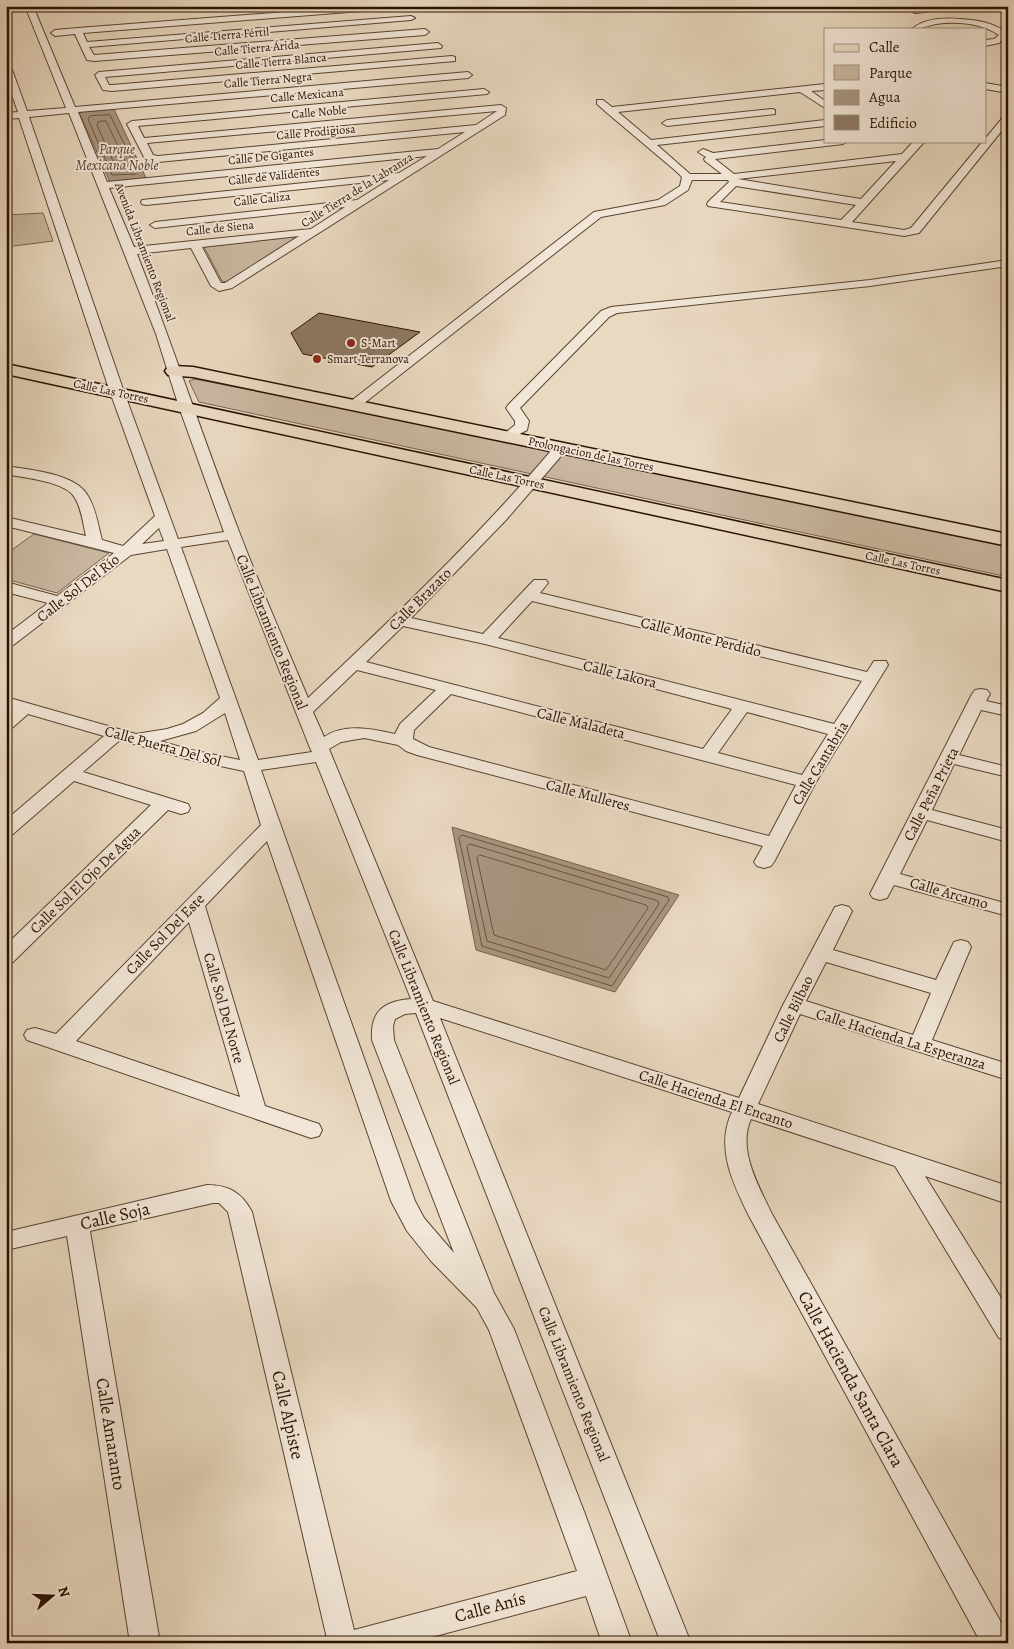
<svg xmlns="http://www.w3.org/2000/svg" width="1014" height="1649" font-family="Alegreya,serif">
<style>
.green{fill:#c9b7a0;stroke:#7a6450}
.water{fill:#a8957f;stroke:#76614c}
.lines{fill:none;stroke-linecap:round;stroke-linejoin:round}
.shore{stroke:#695440;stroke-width:1}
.building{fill:#8d7964;stroke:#2a1200}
.minor-casing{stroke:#5a4430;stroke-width:2}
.major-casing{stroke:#2a1200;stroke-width:3}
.minor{fill:#f1e6d7;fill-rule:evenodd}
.major{fill:#e9d9c1;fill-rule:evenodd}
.poi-dot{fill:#8f2418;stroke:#f1e6d7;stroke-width:2}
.labels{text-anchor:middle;stroke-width:4;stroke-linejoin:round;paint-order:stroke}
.far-street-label{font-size:12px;fill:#2a1200;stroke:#f1e6d7}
.far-poi-label{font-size:12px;fill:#2a1200;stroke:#f1e6d7;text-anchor:start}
.far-water-label{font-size:14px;font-style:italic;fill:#5c4633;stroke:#f1e6d7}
.street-label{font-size:15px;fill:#2a1200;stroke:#f1e6d7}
.near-street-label{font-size:18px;fill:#2a1200;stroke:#f1e6d7}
</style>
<rect width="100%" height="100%" fill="#e9d9c1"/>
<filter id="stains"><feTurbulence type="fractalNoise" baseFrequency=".004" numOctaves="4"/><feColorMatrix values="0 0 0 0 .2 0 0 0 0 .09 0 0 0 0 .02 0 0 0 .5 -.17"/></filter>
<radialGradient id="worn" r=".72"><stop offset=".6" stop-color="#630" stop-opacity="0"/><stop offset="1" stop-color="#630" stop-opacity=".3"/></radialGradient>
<g class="green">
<polygon points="43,213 53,241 6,247 6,215"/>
<polygon points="291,237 294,239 226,282 222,281 204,247"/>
<polygon points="195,379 1008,540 1008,577 199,402 189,381"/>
<polygon points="34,534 109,553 57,593 6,579 6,554"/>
</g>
<g class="water">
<polygon points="114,109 146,178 110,182 79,112"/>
<polygon points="452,827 679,895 615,992 476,950"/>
</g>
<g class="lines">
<g class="shore">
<polygon points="110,115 137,170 136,174 112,175 88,119 90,116"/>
<polygon points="106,121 127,165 126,168 116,168 97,125 98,122"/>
<polygon points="462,835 668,897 669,900 612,986 482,946 459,838"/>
<polygon points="470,844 658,901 659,904 609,978 487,941 467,847"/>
<polygon points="480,855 646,905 648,908 606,970 494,935 477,858"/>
</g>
</g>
<polygon class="building" points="319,313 420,332 372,367 303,354 291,333"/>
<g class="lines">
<defs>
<g id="minor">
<path d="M25 6H33L75 107 468 72 472 75 468 78 78 112 107 182 438 149 465 132 158 162 145 159 144 157 127 124 132 121 484 89 489 92 487 94 138 126 144 138 501 105 506 108 505 115 232 288 219 291 211 286 191 248 137 254C173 346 204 441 240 534 261 589 285 643 308 698 394 617 479 536 556 445L561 444 568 448 506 520 411 618 483 634 534 580H546L548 583 540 593 867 672 874 661H886L888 665 816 782 774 862 771 866 764 868 757 866 754 862 763 846 417 755 406 751 398 745 364 738 341 742 329 749 433 1001 739 1098 783 1005 835 907 842 905 849 907 852 911 833 950 936 980 954 942 961 940 968 942 971 947 932 1040 1008 1064V1080L800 1014 758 1104 1008 1186V1204L925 1176 1008 1309V1341L999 1338 895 1166 751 1119C737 1149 759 1187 772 1214L1007 1633 1008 1643H981L749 1216C733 1183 715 1148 732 1112L440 1018 691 1643H661L416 1013 405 1014 395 1019 393 1026 394 1040 494 1293 514 1329 585 1514 632 1643H602L586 1596 409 1643H328L228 1212 219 1203H213L90 1231 160 1643H130L67 1236 6 1250V1232L207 1185C229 1185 242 1193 252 1212L354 1630 577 1571 489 1330 477 1308 431 1261 407 1231 391 1201 267 841 205 906 265 1106 319 1124 322 1130 319 1136 311 1138 27 1040 24 1035 27 1030 35 1028 56 1034 261 825 244 771 187 759 120 740 83 772 188 804 190 808 188 812 181 814 168 810 13 962 6 964V945L151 805 74 781 13 834 6 836V820L104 736 28 714 12 728 6 729V715L13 709 6 707V697L136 734 167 729 183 724 203 713 220 698 167 549 131 555 12 646 6 648V635L48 603 6 592V582L57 596 114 553 6 526V517L86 536C83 524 82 510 75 498 66 481 24 478 6 474V466C29 470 76 473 88 496 96 509 98 525 102 540L123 546 155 516 110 392 19 118 6 119V113L18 112 6 78V61L10 64 27 111 66 108ZM497 111 476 125 158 156 153 155 147 143ZM69 113 156 334 179 407 224 532 178 539 124 392 29 117ZM427 156 399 173 142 200 141 202 142 204 146 205 389 180 357 200 155 222 150 225 155 228 345 207 311 229 134 247 109 188ZM299 236 225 283H221L202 247ZM159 528 164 541 142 544ZM228 540 310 748 312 752 258 760 181 547ZM532 601 862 681 834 724 498 638ZM403 626 485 644 732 709 703 749 366 662ZM357 670 436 690 400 724 395 734C372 729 345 723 324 737L313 712ZM451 694 796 785 769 836 429 747 413 739 414 730ZM747 712 828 734 802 775 718 753ZM225 713 240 760 191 750 160 741 196 731ZM316 762 411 999C383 1001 370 1012 372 1040L454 1253 424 1218 415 1201 261 770ZM189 922 240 1097 76 1041ZM826 962 931 993 913 1035 806 1001Z"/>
<polygon points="365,6 403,6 399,8 83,33 87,42 411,16 415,18 411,20 89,47 94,55 425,29 429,32 425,35 94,61 87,60 75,34 55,36 51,33 55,30 78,28"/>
<polygon points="936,6 965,6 961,8 915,13 911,11 915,9"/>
<path d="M960 19C976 20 992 22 1006 32L1007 37 999 43 985 46V40L994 39 999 35C981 23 956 21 936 24 927 26 921 29 912 29 925 18 944 18 960 19Z"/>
<polygon points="438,43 442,46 441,48 105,77 109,85 112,85 452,56 455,57 455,61 112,91 103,90 95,75 99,72"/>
<polygon points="985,83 1008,87 1008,93 985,89"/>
<path d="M825 84V90L811 91 825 101V108L800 92 618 112 651 140 825 120V126L657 145 690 174H722L705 161 704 159 706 157 698 152 703 149 713 153 825 140 848 141 843 144 715 159 734 174 902 154 914 141H925L852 222 904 230 911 228 983 141H985V139L1005 115 1008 114V123L919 233 904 236 708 206 707 204 708 202 729 182 728 180H692L688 190 665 205 601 217 358 408H348L346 405 594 212 658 200 680 186 682 177 677 172 606 112 597 104V100H603L612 107ZM896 161 861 199 738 179ZM736 186 856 205 841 220 720 202Z"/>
<polygon points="772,109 775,110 775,114 667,126 662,123 667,120"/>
<polygon points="1008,260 1008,266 870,286 617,313 609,317 520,408 529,421 527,430 507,441 500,437 515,425 515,421 506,408 508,405 601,311 611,307 870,280"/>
<polygon points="981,689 987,690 990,694 986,701 1008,706 1008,716 981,710 959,755 1008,767 1008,777 954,764 932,810 1008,830 1008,842 927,820 900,874 1008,904 1008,916 894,885 887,898 880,900 873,898 870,894 972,694 975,690"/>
</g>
<g id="major">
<polygon points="6,364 1008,580 1008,592 6,374"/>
<polygon points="174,366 193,367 1008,534 1008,546 193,377 168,375 165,371 168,367"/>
</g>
</defs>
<use href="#minor" class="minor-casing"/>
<use href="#major" class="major-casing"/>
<use href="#minor" class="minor"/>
<use href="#major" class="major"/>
</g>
<g class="poi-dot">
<circle cx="351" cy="343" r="5"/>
<circle cx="317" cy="359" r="5"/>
</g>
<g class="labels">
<g class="far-street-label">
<text transform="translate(227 35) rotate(-5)" y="4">Calle Tierra Fértil</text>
<text transform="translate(257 48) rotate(-5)" y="4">Calle Tierra Árida</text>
<text transform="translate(281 61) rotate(-5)" y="4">Calle Tierra Blanca</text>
<text transform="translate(268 80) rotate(-5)" y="4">Calle Tierra Negra</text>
<text transform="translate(307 95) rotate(-5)" y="4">Calle Mexicana</text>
<text transform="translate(319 112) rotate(-5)" y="4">Calle Noble</text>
<text transform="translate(316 132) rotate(-5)" y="4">Calle Prodigiosa</text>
<text transform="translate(271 156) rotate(-6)" y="4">Calle De Gigantes</text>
<text transform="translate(274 176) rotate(-6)" y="4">Calle de Validentes</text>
<text transform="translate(357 190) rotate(-32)" y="4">Calle Tierra de la Labranza</text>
<text transform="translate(262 199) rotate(-6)" y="4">Calle Caliza</text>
<text transform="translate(220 228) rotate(-6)" y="4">Calle de Siena</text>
<text transform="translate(145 252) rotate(69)" y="4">Avenida Libramiento Regional</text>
<text transform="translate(111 391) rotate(12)" y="4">Calle Las Torres</text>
<text transform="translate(591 454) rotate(12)" y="4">Prolongacion de las Torres</text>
<text transform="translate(507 477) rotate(12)" y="4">Calle Las Torres</text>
<text transform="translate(903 563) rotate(12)" y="4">Calle Las Torres</text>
</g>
<g class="far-poi-label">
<text x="361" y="347">S-Mart</text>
<text x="327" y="363">Smart Terranova</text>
</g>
<g class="far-water-label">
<text x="117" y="154">Parque<tspan x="117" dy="16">Mexicana Noble</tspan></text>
</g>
<g class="street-label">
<text transform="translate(78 588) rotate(-38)" y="5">Calle Sol Del Río</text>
<text transform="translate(420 599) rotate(-45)" y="5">Calle Brazato</text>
<text transform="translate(272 632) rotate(68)" y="5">Calle Libramiento Regional</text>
<text transform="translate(701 637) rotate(14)" y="5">Calle Monte Perdido</text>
<text transform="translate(620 674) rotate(14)" y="5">Calle Lakora</text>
<text transform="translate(581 723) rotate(14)" y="5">Calle Maladeta</text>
<text transform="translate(163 746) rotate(15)" y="5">Calle Puerta Del Sol</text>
<text transform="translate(820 763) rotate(-59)" y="5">Calle Cantabria</text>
<text transform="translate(931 794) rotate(-63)" y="5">Calle Peña Prieta</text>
<text transform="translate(588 795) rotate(15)" y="5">Calle Mulleres</text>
<text transform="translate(85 880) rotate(-44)" y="5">Calle Sol El Ojo De Agua</text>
<text transform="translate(949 893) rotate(16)" y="5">Calle Arcamo</text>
<text transform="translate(165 934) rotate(-46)" y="5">Calle Sol Del Este</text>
<text transform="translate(424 1007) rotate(68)" y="5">Calle Libramiento Regional</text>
<text transform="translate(224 1008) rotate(74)" y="5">Calle Sol Del Norte</text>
<text transform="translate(793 1009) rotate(-64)" y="5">Calle Bilbao</text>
<text transform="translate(901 1039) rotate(17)" y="5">Calle Hacienda La Esperanza</text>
<text transform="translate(716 1099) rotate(18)" y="5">Calle Hacienda El Encanto</text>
<text transform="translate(574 1384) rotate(68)" y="5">Calle Libramiento Regional</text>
</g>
<g class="near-street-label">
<text transform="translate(115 1216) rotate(-13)" y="6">Calle Soja</text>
<text transform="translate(851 1379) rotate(61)" y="6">Calle Hacienda Santa Clara</text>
<text transform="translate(288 1415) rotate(77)" y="6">Calle Alpiste</text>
<text transform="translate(111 1434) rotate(81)" y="6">Calle Amaranto</text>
<text transform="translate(490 1607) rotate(-15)" y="6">Calle Anís</text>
</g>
</g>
<rect width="1014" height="1649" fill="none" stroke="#e9d9c1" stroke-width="25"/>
<rect x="8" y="8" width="999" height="1634" fill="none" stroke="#2a1200" stroke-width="2.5"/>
<rect x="12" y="12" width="989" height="1624" fill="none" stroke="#2a1200"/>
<rect x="824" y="28" width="162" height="115" fill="#f1e6d7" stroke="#a19181"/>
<rect x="834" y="44" width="25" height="8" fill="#e9d9c1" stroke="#a19181"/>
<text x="869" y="52" font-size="15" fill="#2a1200">Calle</text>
<rect x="834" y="65" width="25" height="15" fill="#c9b7a0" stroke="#a19181"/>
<text x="869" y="78" font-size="15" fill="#2a1200">Parque</text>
<rect x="834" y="90" width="25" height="15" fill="#a8957f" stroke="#a19181"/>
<text x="869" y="102" font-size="15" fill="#2a1200">Agua</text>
<rect x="834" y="115" width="25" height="15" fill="#8d7964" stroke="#a19181"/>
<text x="869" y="128" font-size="15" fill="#2a1200">Edificio</text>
<g transform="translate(52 1596) rotate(71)" stroke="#f1e6d7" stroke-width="4" paint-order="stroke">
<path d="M0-4L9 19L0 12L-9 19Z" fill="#2a1200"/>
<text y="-8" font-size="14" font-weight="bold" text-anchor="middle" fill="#2a1200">N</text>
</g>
<rect width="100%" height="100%" filter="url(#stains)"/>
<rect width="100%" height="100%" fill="url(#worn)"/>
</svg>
